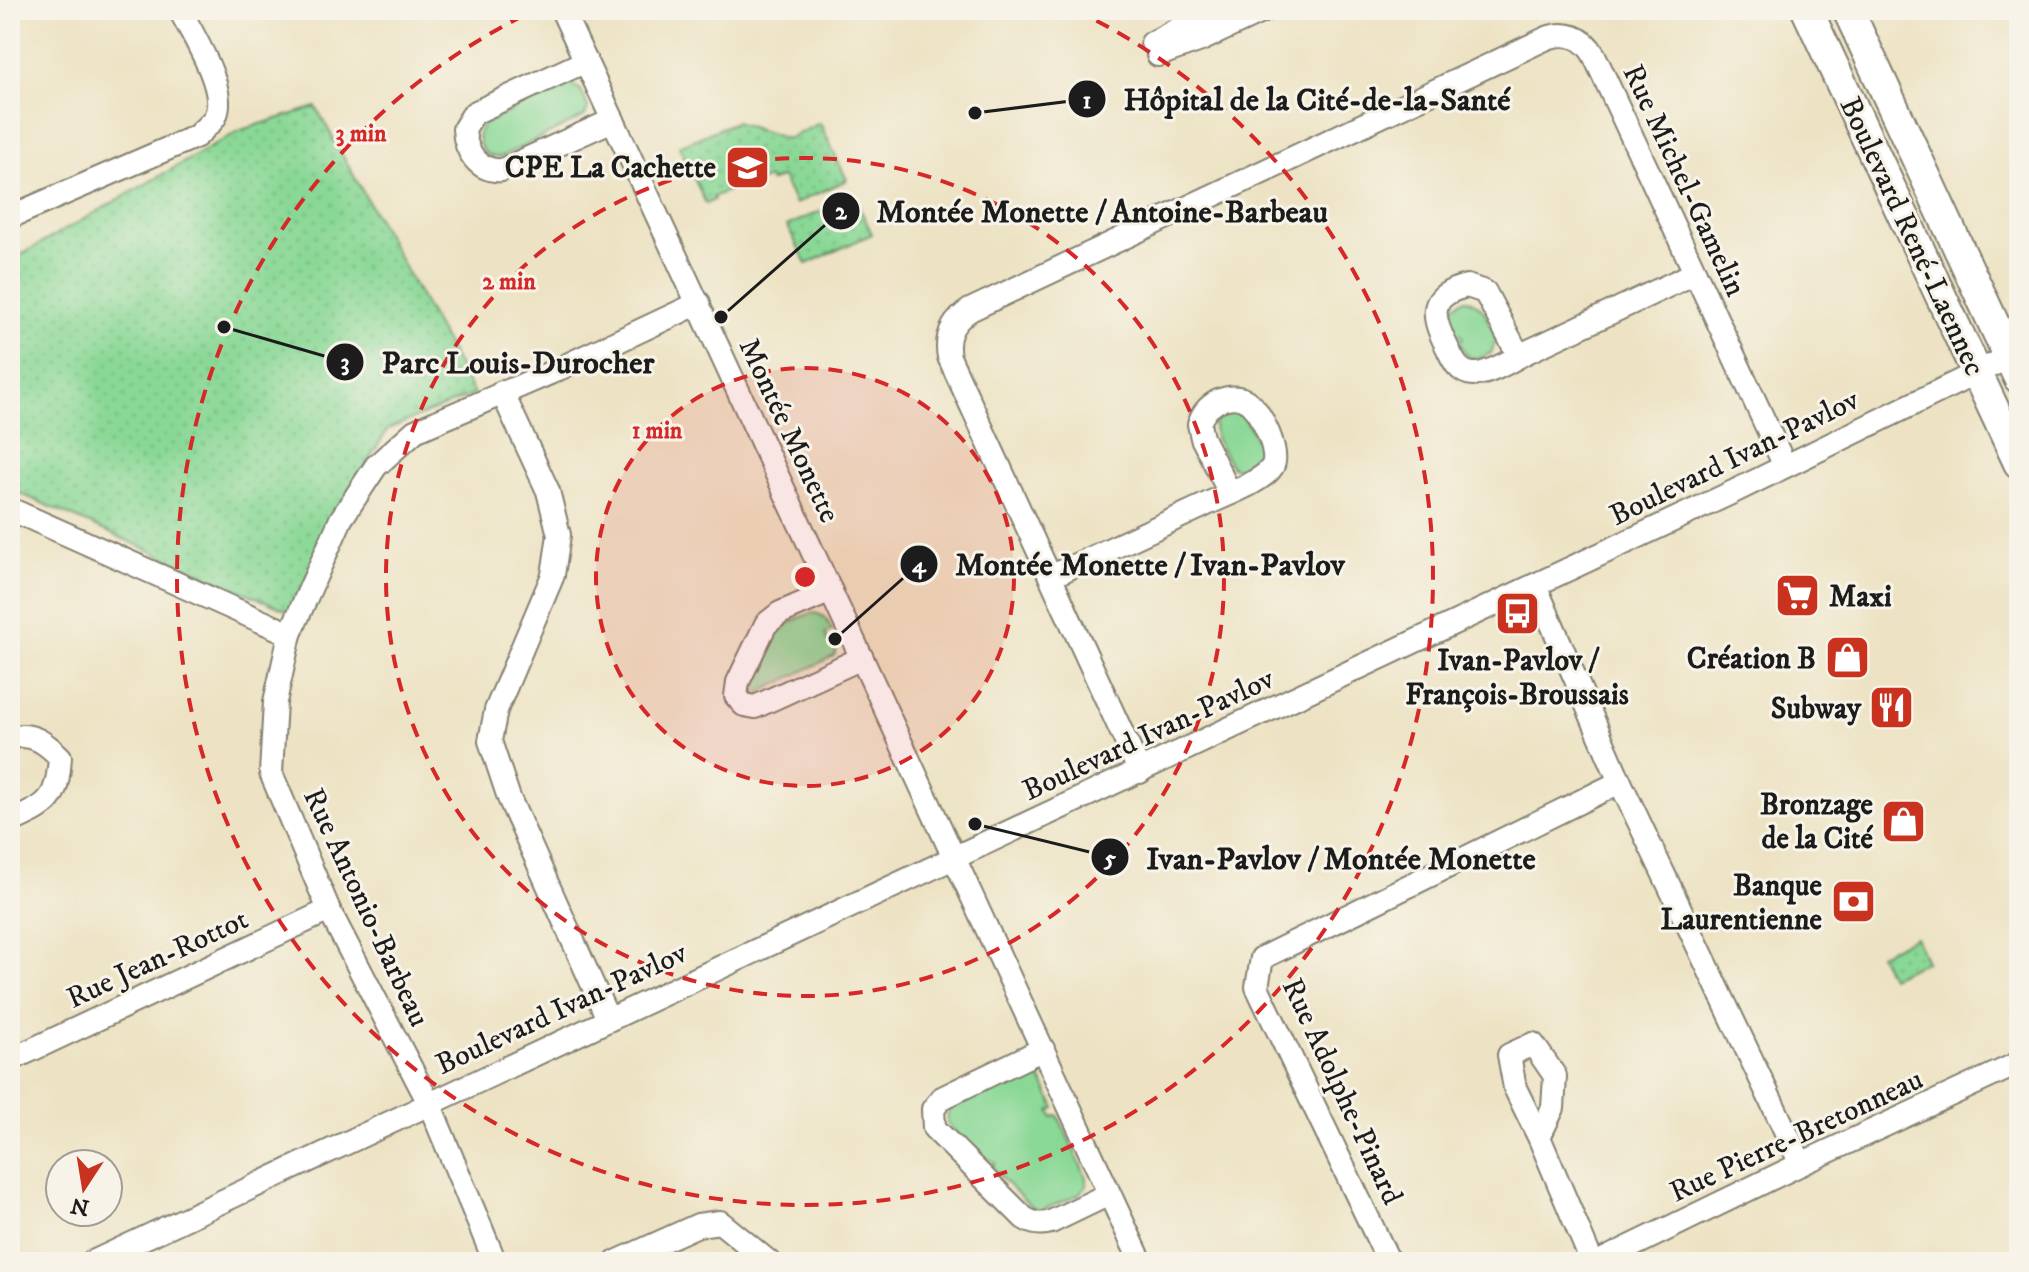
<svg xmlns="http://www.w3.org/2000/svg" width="2029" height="1272" font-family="'IM FELL DW Pica',serif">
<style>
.grass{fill:#8ad896;stroke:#537a59;stroke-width:2}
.park{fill:url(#park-dots);stroke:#537a59;stroke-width:2}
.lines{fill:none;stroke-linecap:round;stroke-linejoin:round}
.street-casing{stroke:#848070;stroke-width:26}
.secondary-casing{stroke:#848070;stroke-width:34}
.street{stroke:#fff;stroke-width:22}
.secondary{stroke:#fff;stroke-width:30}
.ring{fill:none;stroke:#d62828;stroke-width:4;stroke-dasharray:14 10}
.labels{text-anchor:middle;stroke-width:6;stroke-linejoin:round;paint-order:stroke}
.poi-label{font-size:30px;font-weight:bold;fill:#1c1c1c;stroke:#f7f3e8;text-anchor:end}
.street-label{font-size:30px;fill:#1c1c1c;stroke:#f7f3e8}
.centre{fill:#d62828;stroke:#f7f3e8;stroke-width:4}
.ring-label{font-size:24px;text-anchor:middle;font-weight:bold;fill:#d62828;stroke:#f7f3e8;stroke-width:6;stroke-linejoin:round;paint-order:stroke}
.leader{fill:none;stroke:#1c1c1c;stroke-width:3}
.callout-dot{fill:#1c1c1c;stroke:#f7f3e8;stroke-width:3}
.mark-label{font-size:24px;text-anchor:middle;font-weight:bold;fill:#fff}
.callout-label{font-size:32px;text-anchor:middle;font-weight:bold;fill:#1c1c1c;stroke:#f7f3e8;stroke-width:6;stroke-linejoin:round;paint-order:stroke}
</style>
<defs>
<pattern id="park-dots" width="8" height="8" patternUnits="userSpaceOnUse" patternTransform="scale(2)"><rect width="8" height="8" fill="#8ad896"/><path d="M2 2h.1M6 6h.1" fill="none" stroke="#76b981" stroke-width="1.8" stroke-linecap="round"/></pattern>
</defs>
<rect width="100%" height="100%" fill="#f7f3e8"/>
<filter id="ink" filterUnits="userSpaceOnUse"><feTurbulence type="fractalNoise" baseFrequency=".0125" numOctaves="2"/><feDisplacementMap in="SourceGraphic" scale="16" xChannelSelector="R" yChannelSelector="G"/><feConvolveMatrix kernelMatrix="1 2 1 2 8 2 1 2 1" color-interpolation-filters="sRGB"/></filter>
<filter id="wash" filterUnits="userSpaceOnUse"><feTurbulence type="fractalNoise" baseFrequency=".006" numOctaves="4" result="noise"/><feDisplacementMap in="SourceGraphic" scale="32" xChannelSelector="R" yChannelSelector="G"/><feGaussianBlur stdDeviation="1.8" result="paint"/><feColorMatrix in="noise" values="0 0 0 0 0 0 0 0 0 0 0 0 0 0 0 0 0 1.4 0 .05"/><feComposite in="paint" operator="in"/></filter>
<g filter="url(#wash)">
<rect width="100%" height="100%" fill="#ede3c4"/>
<g class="grass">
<path d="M568 83 581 90 588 107 585 116 503 156C484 162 472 140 482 125Z"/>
<path d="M1465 299C1484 302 1491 323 1496 340L1491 353 1479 359 1468 357 1458 341 1463 338 1460 334 1455 337 1448 319 1453 306Z"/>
<polygon points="1228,410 1243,415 1259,445 1260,457 1250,470 1232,467 1215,438 1214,424 1222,413"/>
<path d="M812 613C824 614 827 619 832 630L825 634 829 643 837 641 838 647 834 656 753 696 748 694 760 663 767 666 769 660 762 659C776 628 780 625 812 613Z"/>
<path d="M1027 1071C1043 1074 1048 1094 1055 1108L1050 1111 1053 1117 1058 1115 1086 1177V1186L1078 1195 1040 1211 1031 1207 991 1168 995 1163 989 1159 985 1163 947 1123 948 1111 953 1107Z"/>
</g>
<g class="park">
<polygon points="316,107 474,394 388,429 335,515 292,613 10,489 10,261 241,130"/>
<polygon points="735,122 787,139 820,123 847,180 795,204 782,177 770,182 768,178 744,189 738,186 713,197 714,200 706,204 679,146"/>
<polygon points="854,196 872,234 807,264 787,226"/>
<polygon points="1915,937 1926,961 1890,977 1879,954"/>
</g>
</g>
<g filter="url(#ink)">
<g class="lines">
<defs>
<g id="street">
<polyline points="562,10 1141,1262"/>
<polyline points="1152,43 1214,10"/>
<polyline points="1158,55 1201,40 1265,10"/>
<path d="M586 61 474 113 464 129C465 151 478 172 502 170L613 120"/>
<path d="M10 217 197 136C202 130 211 124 215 117 229 91 192 34 180 10"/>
<path d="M1519 356 1485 292 1467 286C1428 295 1431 315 1446 345 1452 357 1457 373 1473 374 1490 375 1514 358 1529 351 1584 325 1640 299 1695 273"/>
<polyline points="502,392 548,491 559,535 553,575 496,710 490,741 509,798 608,1019"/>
<polyline points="10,509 290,634"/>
<path d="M1052 576C1102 553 1153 529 1203 506 1220 497 1262 483 1272 467 1281 453 1260 410 1248 402 1238 395 1228 397 1218 401 1208 407 1203 412 1199 424L1202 438 1230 493"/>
<polyline points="1535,585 1620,782 1801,1164"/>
<polyline points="831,591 780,613 766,624 738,682 736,696 744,705 755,707 862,658"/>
<path d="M10 738C31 731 46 743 60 757 57 802 49 804 10 822"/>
<path d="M1140 772 949 357C945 336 952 322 970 310L1547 38C1566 31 1584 37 1594 55L1785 466"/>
<path d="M1043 1049 942 1098 933 1109 934 1128 1024 1218C1033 1224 1041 1225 1051 1222L1109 1194"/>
<polyline points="10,1060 329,910"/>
<polyline points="1539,1137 1553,1108 1555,1076 1533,1044 1509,1055 1515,1088 1539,1137 1592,1262"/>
<polyline points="93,1262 1733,492 2019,352"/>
<polyline points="495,1262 429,1103 329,910 271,773 275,702 290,634 341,519 376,466 415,431 550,373 699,303"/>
<polyline points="616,1262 698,1225 720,1222 769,1262"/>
<polyline points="1389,1262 1257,987 1262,958 1620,782"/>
<polyline points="1599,1262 1801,1164 2019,1063"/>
</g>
<g id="secondary">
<polyline points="1807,10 2019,463"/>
<polyline points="1848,10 2019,378"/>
</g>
</defs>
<use href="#street" class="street-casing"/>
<use href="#secondary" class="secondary-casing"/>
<use href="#street" class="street"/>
<use href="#secondary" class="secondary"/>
</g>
</g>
<circle cx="805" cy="577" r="209" fill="#d62828" fill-opacity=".12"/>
<g class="ring">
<circle cx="805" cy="577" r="209"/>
<circle cx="805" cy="577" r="419"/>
<path d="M1075 10A628 628 0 1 1 535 10"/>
</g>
<defs>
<symbol id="school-square" viewBox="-11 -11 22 22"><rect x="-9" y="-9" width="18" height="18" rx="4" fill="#c8321e" stroke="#f7f3e8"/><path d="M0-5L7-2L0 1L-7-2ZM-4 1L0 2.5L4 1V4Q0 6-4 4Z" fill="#fff"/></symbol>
<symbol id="supermarket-square" viewBox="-11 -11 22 22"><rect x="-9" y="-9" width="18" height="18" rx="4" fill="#c8321e" stroke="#f7f3e8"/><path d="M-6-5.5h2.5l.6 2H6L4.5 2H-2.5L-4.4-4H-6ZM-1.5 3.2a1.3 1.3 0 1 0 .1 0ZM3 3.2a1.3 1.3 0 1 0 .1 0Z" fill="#fff"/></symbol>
<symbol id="bus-square" viewBox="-11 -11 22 22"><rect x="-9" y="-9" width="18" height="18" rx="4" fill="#c8321e" stroke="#f7f3e8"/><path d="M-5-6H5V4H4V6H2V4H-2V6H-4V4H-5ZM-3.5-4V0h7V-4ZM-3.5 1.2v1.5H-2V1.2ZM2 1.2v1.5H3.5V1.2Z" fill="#fff"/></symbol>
<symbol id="shop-square" viewBox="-11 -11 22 22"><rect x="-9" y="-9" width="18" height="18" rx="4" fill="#c8321e" stroke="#f7f3e8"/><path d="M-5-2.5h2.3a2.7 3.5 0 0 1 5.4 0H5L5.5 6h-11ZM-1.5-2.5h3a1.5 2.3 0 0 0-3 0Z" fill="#fff"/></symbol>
<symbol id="restaurant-square" viewBox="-11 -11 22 22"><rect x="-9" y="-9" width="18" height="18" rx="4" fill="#c8321e" stroke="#f7f3e8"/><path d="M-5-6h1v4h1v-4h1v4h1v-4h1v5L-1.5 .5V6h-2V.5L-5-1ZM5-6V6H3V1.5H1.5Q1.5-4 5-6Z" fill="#fff"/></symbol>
<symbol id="bank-square" viewBox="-11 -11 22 22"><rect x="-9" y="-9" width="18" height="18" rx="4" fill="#c8321e" stroke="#f7f3e8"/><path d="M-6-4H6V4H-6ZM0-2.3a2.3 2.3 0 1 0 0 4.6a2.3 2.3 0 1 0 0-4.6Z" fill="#fff"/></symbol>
</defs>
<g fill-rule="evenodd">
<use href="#school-square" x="722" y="142" width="51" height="51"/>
<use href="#supermarket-square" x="1772" y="570" width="51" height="51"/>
<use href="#bus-square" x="1492" y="588" width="51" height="51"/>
<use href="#shop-square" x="1822" y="632" width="51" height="51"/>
<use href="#restaurant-square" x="1866" y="682" width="51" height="51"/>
<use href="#shop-square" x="1878" y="796" width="51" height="51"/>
<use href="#bank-square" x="1828" y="876" width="51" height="51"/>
</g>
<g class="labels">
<g class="poi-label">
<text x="716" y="177">CPE La Cachette</text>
<text x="1829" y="606" text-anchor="start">Maxi</text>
<text x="1816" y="668">Création B</text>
<text x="1517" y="670" text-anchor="middle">Ivan-Pavlov /<tspan x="1517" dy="34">François-Broussais</tspan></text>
<text x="1861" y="718">Subway</text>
<text x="1873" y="814">Bronzage<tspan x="1873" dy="34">de la Cité</tspan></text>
<text x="1822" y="895">Banque<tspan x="1822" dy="34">Laurentienne</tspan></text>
</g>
<g class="street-label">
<text transform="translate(1685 180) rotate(65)" y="10">Rue Michel-Gamelin</text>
<text transform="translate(1913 236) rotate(65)" y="10">Boulevard René-Laennec</text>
<text transform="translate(790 430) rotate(65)" y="10">Montée Monette</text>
<text transform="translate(1734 457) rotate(-26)" y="10">Boulevard Ivan-Pavlov</text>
<text transform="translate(1148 734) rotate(-25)" y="10">Boulevard Ivan-Pavlov</text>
<text transform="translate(367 907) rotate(65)" y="10">Rue Antonio-Barbeau</text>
<text transform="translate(157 958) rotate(-25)" y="10">Rue Jean-Rottot</text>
<text transform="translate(561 1008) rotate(-25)" y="10">Boulevard Ivan-Pavlov</text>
<text transform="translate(1343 1091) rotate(65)" y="10">Rue Adolphe-Pinard</text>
<text transform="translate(1796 1135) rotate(-25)" y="10">Rue Pierre-Bretonneau</text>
</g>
</g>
<circle cx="805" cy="577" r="12" class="centre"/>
<g class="ring-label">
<text x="361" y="141">3 min</text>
<text x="509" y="289">2 min</text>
<text x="657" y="438">1 min</text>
</g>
<path class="leader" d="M975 113L1087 99M721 317L841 211M224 327L345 362M835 639L919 564M975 824L1110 857"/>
<g class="callout-dot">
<circle cx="975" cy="113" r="8"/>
<circle cx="721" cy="317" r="8"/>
<circle cx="224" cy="327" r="8"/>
<circle cx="835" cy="639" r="8"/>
<circle cx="975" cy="824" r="8"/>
<circle cx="1087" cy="99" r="20"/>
<circle cx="841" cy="211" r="20"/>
<circle cx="345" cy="362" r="20"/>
<circle cx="919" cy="564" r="20"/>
<circle cx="1110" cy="857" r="20"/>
</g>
<g class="mark-label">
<text x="1087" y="108">1</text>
<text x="841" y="219">2</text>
<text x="345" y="370">3</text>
<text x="919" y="572">4</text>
<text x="1110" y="866">5</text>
</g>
<g class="callout-label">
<text x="1317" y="110">Hôpital de la Cité-de-la-Santé</text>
<text x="1102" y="222">Montée Monette / Antoine-Barbeau</text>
<text x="518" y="373">Parc Louis-Durocher</text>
<text x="1150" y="575">Montée Monette / Ivan-Pavlov</text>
<text x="1341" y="869">Ivan-Pavlov / Montée Monette</text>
</g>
<rect width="2029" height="1272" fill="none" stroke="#f7f3e8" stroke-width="40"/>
<g transform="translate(84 1188) rotate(192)"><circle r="38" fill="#f7f3e8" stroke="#9f9d96" stroke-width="2"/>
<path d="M0-6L14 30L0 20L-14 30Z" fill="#c8321e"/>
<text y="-12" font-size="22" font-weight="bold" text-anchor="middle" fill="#1c1c1c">N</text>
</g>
</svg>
